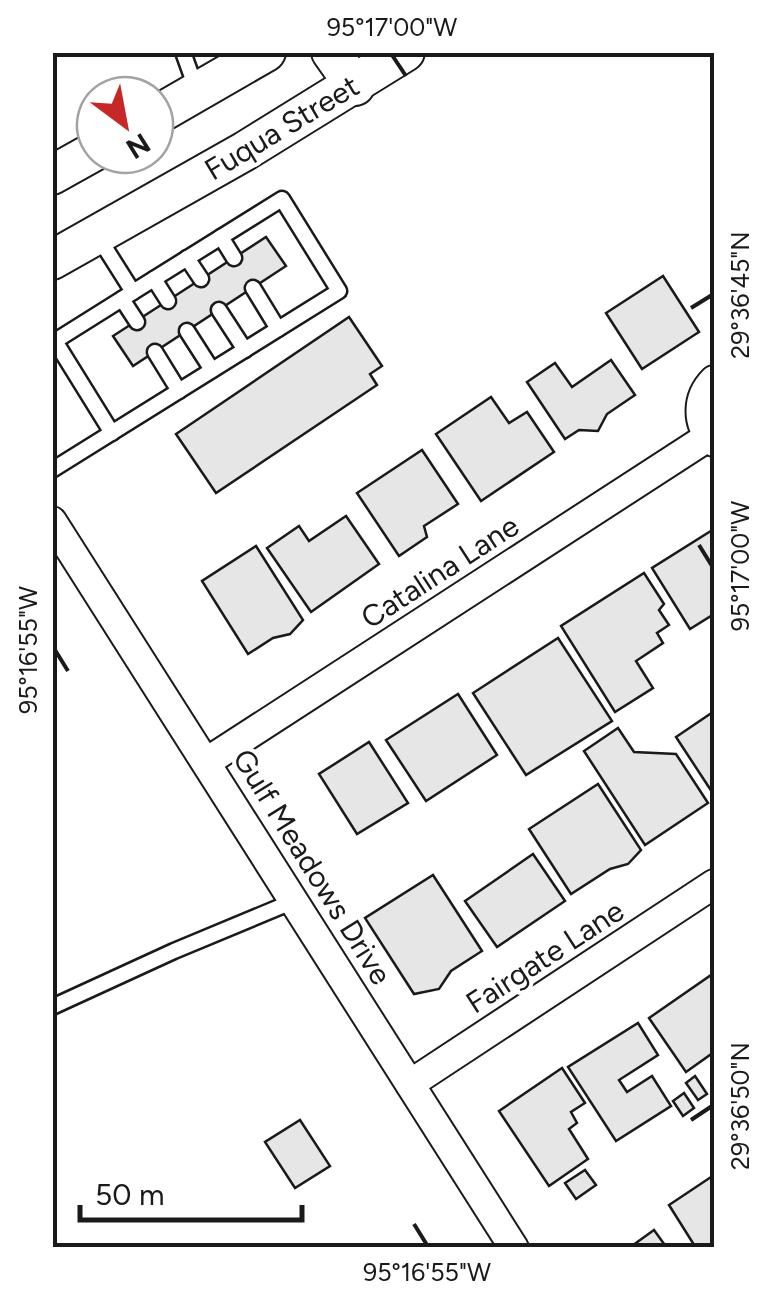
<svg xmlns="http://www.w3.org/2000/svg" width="767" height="1300" font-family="Figtree,sans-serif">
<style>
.building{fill:#e6e6e6;stroke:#1a1a1a;stroke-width:2.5}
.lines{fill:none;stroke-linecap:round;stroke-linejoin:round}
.lane-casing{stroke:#1a1a1a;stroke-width:19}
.street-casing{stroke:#1a1a1a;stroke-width:32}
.secondary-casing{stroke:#1a1a1a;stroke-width:42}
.lane{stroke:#fff;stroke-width:14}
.street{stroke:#fff;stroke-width:28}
.secondary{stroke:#fff;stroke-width:38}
.ticks{fill:none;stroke:#1a1a1a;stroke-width:4}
.labels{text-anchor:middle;stroke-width:8;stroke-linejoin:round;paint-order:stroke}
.street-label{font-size:30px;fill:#1a1a1a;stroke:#fff}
.neatline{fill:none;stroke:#1a1a1a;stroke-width:4}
.ticks-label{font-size:25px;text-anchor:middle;fill:#1a1a1a}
</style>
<rect width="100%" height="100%" fill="#fff"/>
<g class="building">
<polygon points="266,237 286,266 133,366 113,336"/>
<polygon points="663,276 699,332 642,369 606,313"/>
<polygon points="349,317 382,366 370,374 377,385 216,493 176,434"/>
<polygon points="611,360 635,395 607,414 598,431 579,430 565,439 527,382 555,363 572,387"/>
<polygon points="491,397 509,423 527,412 554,452 481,501 436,434"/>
<polygon points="422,450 458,504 424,526 427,537 399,556 357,493"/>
<polygon points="346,516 379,564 311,612 267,548 299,526 309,541"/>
<polygon points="714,529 714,614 690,629 652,568"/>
<polygon points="256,546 303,620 290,634 273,638 248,654 202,581"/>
<polygon points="644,573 664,604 659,610 669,625 657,633 663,643 636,661 653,688 615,712 561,626"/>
<polygon points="558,638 612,721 526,775 473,693"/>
<polygon points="458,694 497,755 426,801 386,740"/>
<polygon points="713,712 714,715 714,795 676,737"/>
<polygon points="618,728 634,752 676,754 708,803 645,845 584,751"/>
<polygon points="369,742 408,803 357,834 319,774"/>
<polygon points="598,784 641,850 628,864 610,869 571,894 529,829"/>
<polygon points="533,854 565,901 497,947 465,901"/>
<polygon points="433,875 482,951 451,971 439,989 414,994 365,918"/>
<polygon points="714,973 714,1052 686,1072 649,1018"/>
<polygon points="638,1023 658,1055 619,1080 627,1092 652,1076 671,1106 616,1141 568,1067"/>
<polygon points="562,1068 585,1103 571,1112 577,1123 569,1129 588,1159 549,1186 499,1111"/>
<polygon points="695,1076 707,1094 698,1100 686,1083"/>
<polygon points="684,1093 694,1108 683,1116 673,1101"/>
<polygon points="300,1120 330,1166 295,1188 265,1142"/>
<polygon points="585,1170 596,1185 576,1199 565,1183"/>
<polygon points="714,1175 714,1248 696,1248 669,1205"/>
<polygon points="654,1230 667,1248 629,1248"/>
</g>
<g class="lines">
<defs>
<g id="lane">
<polyline points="183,52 197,91"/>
<polyline points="221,237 234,258"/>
<polyline points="187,258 201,279"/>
<polyline points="154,279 168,301"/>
<polyline points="253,288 278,329"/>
<polyline points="122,299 137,322"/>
<polyline points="219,310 245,350"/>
<polyline points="187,331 212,370"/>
<polyline points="155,352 179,391"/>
<polyline points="112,433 55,341 133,292"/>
<polyline points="52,470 339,291 282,199 133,292 97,235"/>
<polyline points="52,1007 174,951 294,901"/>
</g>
<g id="street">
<path d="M714 380C696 398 696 424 714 442"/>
<polyline points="52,521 514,1248"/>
<polyline points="208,761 708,437"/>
<polyline points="410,1084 714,884"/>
</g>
<g id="secondary">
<polyline points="331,52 355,86"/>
<polyline points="155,116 266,52"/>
<polyline points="52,175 95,151"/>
<polyline points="52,260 245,151 405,52"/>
</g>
</defs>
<use href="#lane" class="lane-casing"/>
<use href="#street" class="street-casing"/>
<use href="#secondary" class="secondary-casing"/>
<use href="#lane" class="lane"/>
<use href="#street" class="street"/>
<use href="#secondary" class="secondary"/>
</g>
<path class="ticks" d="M392 55 406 76M691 308 712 295M699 545 712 566M55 650 68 671M691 1120 712 1106M414 1224 427 1245"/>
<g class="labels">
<g class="street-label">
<text transform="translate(282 128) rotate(-31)" y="10">Fuqua Street</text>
<text transform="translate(440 572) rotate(-33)" y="10">Catalina Lane</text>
<text transform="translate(312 867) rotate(58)" y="10">Gulf Meadows Drive</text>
<text transform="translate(545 957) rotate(-33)" y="10">Fairgate Lane</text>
</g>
</g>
<rect width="767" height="1300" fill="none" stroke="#ffffff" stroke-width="110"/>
<g transform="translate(125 125) rotate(148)"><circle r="48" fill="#ffffff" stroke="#a3a3a3" stroke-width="2.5"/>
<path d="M0-8L18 38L0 25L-18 38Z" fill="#c62828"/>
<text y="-15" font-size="28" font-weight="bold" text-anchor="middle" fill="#1a1a1a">N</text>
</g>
<path d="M80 1205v15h222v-15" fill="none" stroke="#1a1a1a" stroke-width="5"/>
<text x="95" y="1205" font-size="30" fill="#1a1a1a" stroke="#ffffff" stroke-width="8" paint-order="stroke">50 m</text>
<rect x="55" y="55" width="657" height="1190" class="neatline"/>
<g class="ticks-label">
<text x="392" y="36">95°17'00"W</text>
<text transform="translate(740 295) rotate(-90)" y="9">29°36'45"N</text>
<text transform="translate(740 566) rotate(-90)" y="9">95°17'00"W</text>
<text transform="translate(28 650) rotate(-90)" y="9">95°16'55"W</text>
<text transform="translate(740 1106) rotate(-90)" y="9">29°36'50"N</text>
<text x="427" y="1281">95°16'55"W</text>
</g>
</svg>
